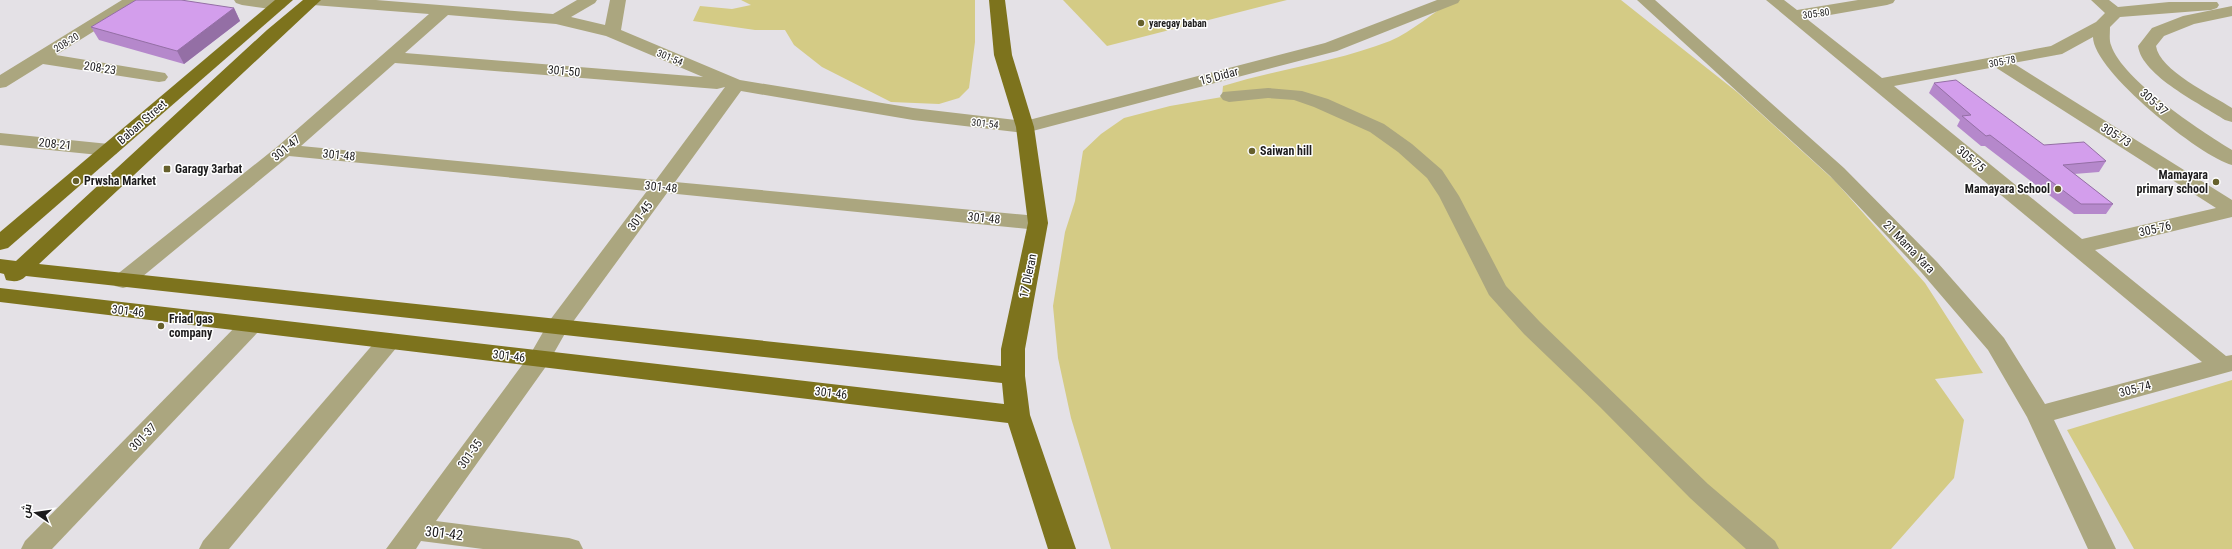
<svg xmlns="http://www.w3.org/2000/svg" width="2232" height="549" font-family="'Roboto Condensed',Cairo,sans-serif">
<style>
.green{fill:#d4cb85}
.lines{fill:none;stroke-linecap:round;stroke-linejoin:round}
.minor{fill:#aba67f;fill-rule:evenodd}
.major{fill:#7d731d;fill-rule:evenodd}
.wall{fill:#b588cb}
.shaded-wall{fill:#946fa5}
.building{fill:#d39eec;stroke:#946fa5}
.poi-dot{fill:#66602c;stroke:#fff;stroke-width:1.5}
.labels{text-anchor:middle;stroke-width:3;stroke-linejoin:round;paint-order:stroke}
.far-street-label{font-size:10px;fill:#1d1c1d;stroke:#fff}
.far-poi-label{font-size:10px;font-weight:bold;fill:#1d1c1d;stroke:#fff;text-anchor:start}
.street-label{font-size:12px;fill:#1d1c1d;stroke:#fff}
.poi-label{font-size:12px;font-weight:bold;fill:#1d1c1d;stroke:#fff;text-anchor:start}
.near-street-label{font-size:14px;fill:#1d1c1d;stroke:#fff}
</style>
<rect width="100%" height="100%" fill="#e4e1e6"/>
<g class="green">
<polygon points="741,0 975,0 975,42 969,88 959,98 939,104 891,102 822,67 794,45 785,30 755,30 693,21 700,6 732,9 751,5"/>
<polygon points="1063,0 1287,0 1107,46"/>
<path d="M1454 0H1621L1737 92 1835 181 1925 283 1983 373 1935 379 1964 420 1954 478 1891 549H1111L1071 418 1058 358 1053 306 1065 232 1075 201 1083 151 1101 134 1124 118 1170 106 1222 97 1223 86C1278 69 1336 62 1390 41 1413 31 1432 13 1454 0Z"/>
<polygon points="2232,380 2232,549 2134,549 2067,430"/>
</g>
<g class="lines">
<g class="minor">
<polygon points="122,0 141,0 139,3 56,55 159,72 165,73 168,77 165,81 159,82 43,64 6,87 0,88 0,75"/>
<polygon points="234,0 278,0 284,2 286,5 284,8 278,10 242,5 236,3"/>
<path d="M305 0H376L553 14 577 0H597L595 3 571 17 605 25 610 0H626L621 30 740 80 913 108 1025 121 1325 43 1437 0H1460L1458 3 1337 51 1025 133 913 120 741 91 675 182 1038 216 1045 218 1048 223 1045 228 1038 230 667 193 567 330 547 365 436 521 569 538 579 541 583 549H483L421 541 416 549H386L531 353 550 320 647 191 289 156 131 286 123 288 115 286 112 281 115 276 278 146 429 14 313 5 307 3ZM448 15 556 24 606 36 703 77 405 53ZM395 63 717 89 725 87 656 180 301 146Z"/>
<path d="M1637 0H1655L1844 168 1937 262 2004 338 2045 404 2202 362 1766 0H1784L1797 10 1858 0H1895L1893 3 1887 5 1807 19 1882 78 2051 46 2096 22 2105 13 2091 0H2109L2118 7 2169 2H2217L2219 5 2217 8 2211 10 2120 17 2110 27C2110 33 2109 40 2111 45 2123 81 2200 130 2232 150V165C2201 157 2093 71 2093 37L2062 54 2013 63 2232 200V217L2095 250 2226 356 2232 355V371L2054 420 2116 549H2088L2027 417 1988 350 1921 272 1830 176ZM1995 67 2216 208 2082 239 1894 86Z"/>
<path d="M2232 6V16L2194 24 2164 36 2156 46C2159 70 2212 95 2232 108V122L2225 120C2201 104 2142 76 2138 46L2152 28 2183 16Z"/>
<polygon points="1268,88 1302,91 1328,99 1384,124 1412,144 1442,170 1459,196 1506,286 1540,322 1708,484 1775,541 1779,549 1746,549 1690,498 1600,407 1524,334 1489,295 1439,196 1427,178 1398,152 1370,132 1314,107 1294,100 1268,98 1229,102 1223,100 1220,96 1223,92"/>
<polygon points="0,133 109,144 116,146 119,150 116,154 109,156 0,145"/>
<polygon points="251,317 259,319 263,325 259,331 52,549 21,549 25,541 243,319"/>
<polygon points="389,333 397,335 401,341 397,347 229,549 199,549 203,541 381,335"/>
</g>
<g class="major">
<polygon points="275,0 293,0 8,248 0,250 0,232"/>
<path d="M303 0H321L39 264 1001 366V349L1028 223 1016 127 994 55 989 0H1005L1012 55 1034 127 1048 223 1025 349V376L1030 415 1076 549H1048L1008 423 0 302V288L1004 404 1002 383 26 276C20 282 14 282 6 280L4 274 0 273V259L16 261 267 30Z"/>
</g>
</g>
<g class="wall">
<polygon points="234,8 240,21 184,64 99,40 91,27"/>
<polygon points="1934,83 2044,145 2106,161 2099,172 2074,174 2113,204 2106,214 2074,214 1985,146 1981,146 1957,126 1960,120 1929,93"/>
</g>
<polygon class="shaded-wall" points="234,8 240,21 184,64 177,51"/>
<g class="building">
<polygon points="136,0 181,0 234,8 177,51 91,27"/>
<polygon points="1956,80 2044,145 2084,142 2106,161 2063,165 2113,204 2081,204 1990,135 1986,136 1962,116 1971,115 1934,83"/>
</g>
<g class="poi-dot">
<circle cx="1141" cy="23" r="4"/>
<circle cx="1252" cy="151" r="4"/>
<rect x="163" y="165" width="8" height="8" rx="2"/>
<circle cx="76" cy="181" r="4"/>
<circle cx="2216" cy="182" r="4"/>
<circle cx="2058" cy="189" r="4"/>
<circle cx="161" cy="326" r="4"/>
</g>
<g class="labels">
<g class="far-street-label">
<text transform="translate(1816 13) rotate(-8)" y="4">305-80</text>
<text transform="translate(66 42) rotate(-32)" y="4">208-20</text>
<text transform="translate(670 57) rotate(23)" y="4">301-54</text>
<text transform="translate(2002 61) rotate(-11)" y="4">305-78</text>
<text transform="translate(985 123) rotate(6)" y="4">301-54</text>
</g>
<g class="far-poi-label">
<text x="1149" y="27">yaregay baban</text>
</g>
<g class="street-label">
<text transform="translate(100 68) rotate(9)" y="4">208-23</text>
<text transform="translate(564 71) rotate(5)" y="4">301-50</text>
<text transform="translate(1219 76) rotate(-15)" y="4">15 Didar</text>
<text transform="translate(2154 102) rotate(42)" y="4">305-37</text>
<text transform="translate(142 122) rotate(-41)" y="4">Baban Street</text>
<text transform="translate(2116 135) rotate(32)" y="4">305-73</text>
<text transform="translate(55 144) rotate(6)" y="4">208-21</text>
<text transform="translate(286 148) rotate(-40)" y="4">301-47</text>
<text transform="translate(339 155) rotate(6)" y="4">301-48</text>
<text transform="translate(1971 159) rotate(40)" y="4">305-75</text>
<text transform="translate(661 187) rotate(6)" y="4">301-48</text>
<text transform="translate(640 216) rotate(-53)" y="4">301-45</text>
<text transform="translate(984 218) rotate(6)" y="4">301-48</text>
<text transform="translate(2155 229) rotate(-13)" y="4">305-76</text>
<text transform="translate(1909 247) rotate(46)" y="4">21 Mama Yara</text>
<text transform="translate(1028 276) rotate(-78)" y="4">17 Dleran</text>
<text transform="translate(128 311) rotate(7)" y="4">301-46</text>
<text transform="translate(509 356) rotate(7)" y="4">301-46</text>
<text transform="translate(2135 389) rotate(-15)" y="4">305-74</text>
<text transform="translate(831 393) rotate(7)" y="4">301-46</text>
<text transform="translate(143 437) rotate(-46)" y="4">301-37</text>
<text transform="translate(470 454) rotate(-54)" y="4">301-35</text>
</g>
<g class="poi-label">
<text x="1260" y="155">Saiwan hill</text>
<text x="175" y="173">Garagy 3arbat</text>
<text x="2208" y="179" text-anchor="end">Mamayara<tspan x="2208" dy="14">primary school</tspan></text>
<text x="84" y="185">Prwsha Market</text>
<text x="2050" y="193" text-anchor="end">Mamayara School</text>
<text x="169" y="323">Friad gas<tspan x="169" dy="14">company</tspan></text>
</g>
<g class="near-street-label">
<text transform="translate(444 533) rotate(7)" y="5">301-42</text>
</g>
</g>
<g transform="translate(36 513) rotate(283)" stroke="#ffffff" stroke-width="3" paint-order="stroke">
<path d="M0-3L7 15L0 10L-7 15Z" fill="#1d1c1d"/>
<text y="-6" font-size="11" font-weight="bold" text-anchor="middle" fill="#1d1c1d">ش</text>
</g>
</svg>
